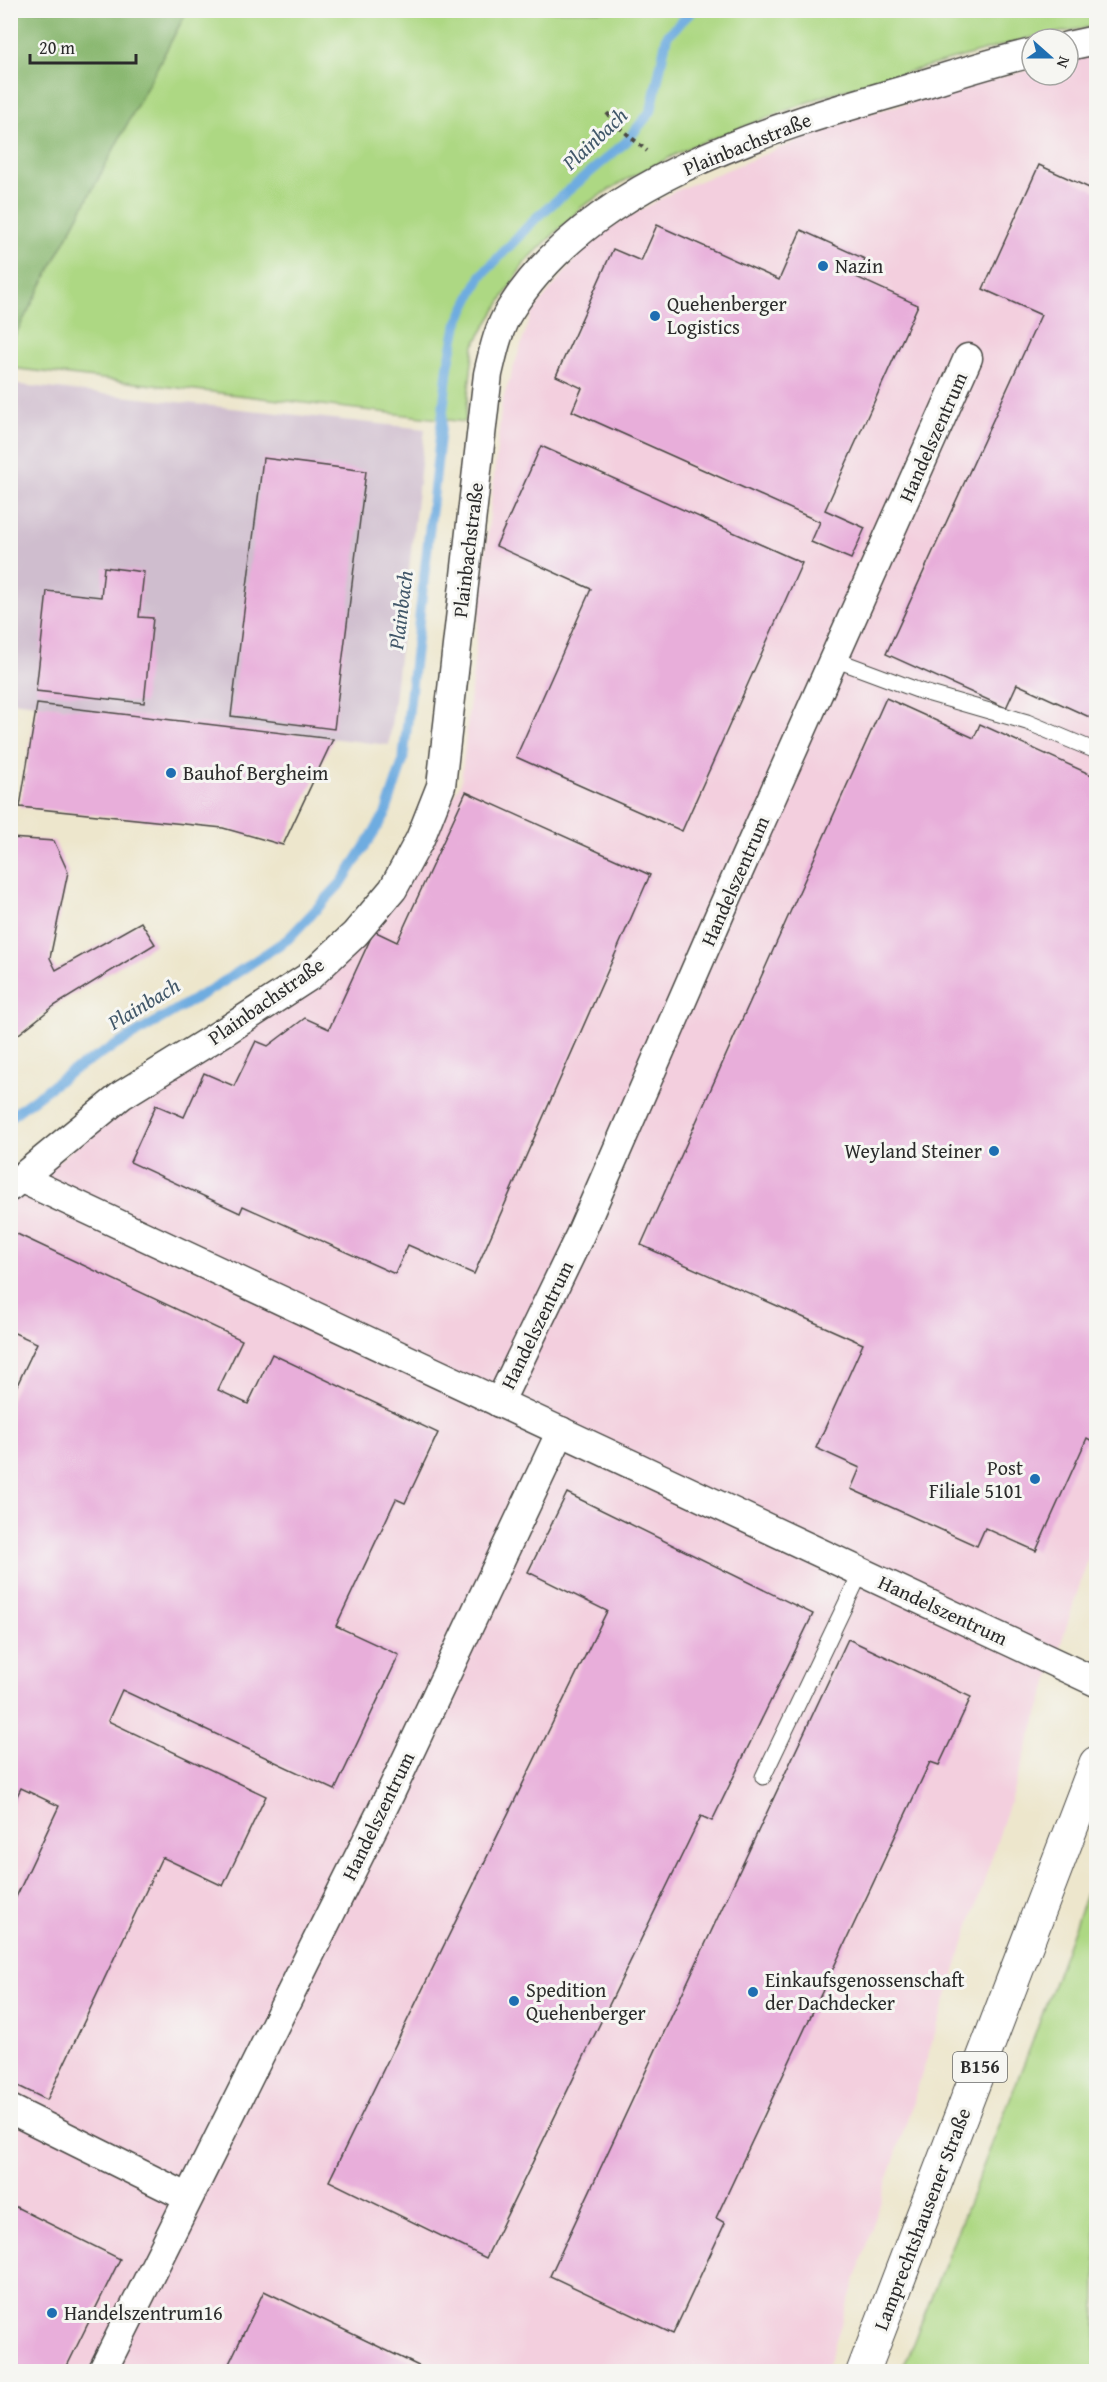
<svg xmlns="http://www.w3.org/2000/svg" width="1107" height="2382" font-family="'Gentium Book Plus',serif">
<style>
.built{fill:#f3cfde}
.industrial{fill:#cfbdce}
.green{fill:#add883;stroke:#6c8257;stroke-width:1.5}
.forest{fill:#8ab871;stroke:#5a724e;stroke-width:1.5}
.lines{fill:none;stroke-linecap:round;stroke-linejoin:round}
.stream{stroke:#6eace0;stroke-width:10}
.building{fill:#e8aeda}
.lane-casing{stroke:#484743;stroke-width:17}
.street-casing{stroke:#484743;stroke-width:31}
.primary-casing{stroke:#484743;stroke-width:35}
.path{stroke:#484743;stroke-width:4;stroke-dasharray:4.5 4.5;stroke-linecap:butt}
.lane{stroke:#fff;stroke-width:15}
.street{stroke:#fff;stroke-width:28}
.primary{stroke:#fff;stroke-width:33}
.poi-dot{fill:#1f6fb2;stroke:#f6f6f2;stroke-width:2}
.labels{text-anchor:middle;stroke-width:6;stroke-linejoin:round;paint-order:stroke}
.shield{fill:#f6f6f2;stroke:#686867;stroke-width:1.5}
.shield-label{font-size:18px;font-weight:bold;fill:#2b2b2b}
.street-label{font-size:20px;fill:#2b2b2b;stroke:#f6f6f2}
.poi-label{font-size:20px;fill:#2b2b2b;stroke:#f6f6f2;text-anchor:start}
.water-label{font-size:21px;font-style:italic;fill:#42586a;stroke:#f6f6f2}
</style>
<rect width="100%" height="100%" fill="#f6f6f2"/>
<filter id="ink" filterUnits="userSpaceOnUse"><feTurbulence type="fractalNoise" baseFrequency=".0167" numOctaves="2"/><feDisplacementMap in="SourceGraphic" scale="12" xChannelSelector="R" yChannelSelector="G"/><feConvolveMatrix kernelMatrix="1 2 1 2 8 2 1 2 1" color-interpolation-filters="sRGB"/></filter>
<filter id="wash" filterUnits="userSpaceOnUse"><feTurbulence type="fractalNoise" baseFrequency=".008" numOctaves="4" result="noise"/><feDisplacementMap in="SourceGraphic" scale="24" xChannelSelector="R" yChannelSelector="G"/><feGaussianBlur stdDeviation="1.35" result="paint"/><feColorMatrix in="noise" values="0 0 0 0 0 0 0 0 0 0 0 0 0 0 0 0 0 1.4 0 .05"/><feComposite in="paint" operator="in"/></filter>
<g filter="url(#wash)">
<rect width="100%" height="100%" fill="#ede6cc"/>
<polygon class="built" points="1096,53 1096,1535 826,2371 11,2371 10,1202 90,1134 377,925 461,783 502,402 532,313 594,236 673,192 856,117 1032,69 1032,75 1068,75 1068,59"/>
<polygon class="industrial" points="11,384 425,429 389,745 11,701"/>
<g class="green">
<polygon points="187,11 1096,11 1096,26 1029,38 830,94 690,147 622,182 583,206 525,262 474,345 465,422 11,368 11,343"/>
<polygon points="1096,1867 1096,2371 902,2371 1030,2048"/>
</g>
<polygon class="forest" points="11,10 187,11 11,343 10,11"/>
<g class="lines">
<polyline class="stream" points="10,1117 69,1073 220,984 288,939 342,882 385,815 403,761 448,367 457,324 481,276 537,217 626,142 651,111 667,36 693,10"/>
</g>
<g id="blocks">
<g class="building">
<polygon points="1039,165 1096,191 1096,720 1017,684 1006,708 886,654 1041,315 983,289"/>
<polygon points="657,225 779,280 801,230 865,259 856,277 918,305 825,510 865,528 851,559 811,542 820,522 572,411 582,388 556,376 613,249 641,261"/>
<polygon points="541,446 802,563 682,831 516,757 591,589 496,546"/>
<polygon points="263,458 366,471 334,729 231,716"/>
<polygon points="104,567 144,572 139,617 153,618 144,703 36,691 47,591 101,597"/>
<polygon points="886,698 974,738 980,724 1096,777 1096,1443 1087,1438 1036,1551 985,1528 977,1546 851,1489 860,1468 816,1448 863,1344 641,1245"/>
<polygon points="37,704 333,739 283,845 223,828 20,807"/>
<polygon points="466,792 650,875 474,1274 408,1245 395,1274 243,1206 240,1213 130,1162 156,1105 184,1117 204,1073 234,1086 256,1041 268,1046 305,1018 329,1029 374,931 397,942"/>
<polygon points="10,838 54,841 68,872 50,958 56,970 141,922 155,944 54,1006 10,1041"/>
<polygon points="15,1233 242,1340 218,1390 248,1404 272,1354 438,1433 405,1503 396,1499 336,1626 399,1655 335,1790 122,1690 108,1721 266,1796 223,1886 162,1857 47,2100 10,2082 10,1910 59,1806 21,1788 10,1810 10,1400 37,1343 10,1331 10,1242"/>
<polygon points="567,1493 813,1614 712,1821 701,1816 486,2258 329,2181 607,1611 528,1572"/>
<polygon points="848,1639 971,1697 939,1765 930,1762 716,2218 725,2223 673,2334 550,2276"/>
<polygon points="10,2204 120,2259 64,2372 21,2372 10,2367"/>
<polygon points="264,2291 431,2372 225,2372"/>
</g>
</g>
</g>
<g filter="url(#ink)">
<use href="#blocks" fill-opacity="0" stroke="#484743" stroke-width="1.5"/>
<g class="lines">
<defs>
<g id="lane">
<polyline points="834,659 920,691 1027,722 1096,751"/>
<polyline points="763,1777 861,1572"/>
</g>
<g id="street">
<polyline points="1068,46 1096,40"/>
<polyline points="20,1178 1096,1682"/>
<path d="M10 1187 122 1095 227 1030 310 976 355 934 393 889 420 839 441 786 488 374C493 353 498 328 510 310 590 182 764 130 901 91 944 78 988 63 1032 53"/>
<polyline points="499,1403 580,1235 722,909 968,358"/>
<polyline points="10,2109 187,2197"/>
<polyline points="102,2372 390,1794 561,1431"/>
</g>
<polyline id="primary" points="863,2372 1096,1763"/>
</defs>
<use href="#lane" class="lane-casing"/>
<use href="#street" class="street-casing"/>
<use href="#primary" class="primary-casing"/>
<polyline class="path" points="607,113 619,127 647,151"/>
<use href="#lane" class="lane"/>
<use href="#street" class="street"/>
<use href="#primary" class="primary"/>
</g>
</g>
<g class="poi-dot">
<circle cx="823" cy="266" r="6"/>
<circle cx="655" cy="316" r="6"/>
<circle cx="171" cy="773" r="6"/>
<circle cx="994" cy="1151" r="6"/>
<circle cx="1035" cy="1479" r="6"/>
<circle cx="753" cy="1992" r="6"/>
<circle cx="514" cy="2001" r="6"/>
<circle cx="52" cy="2313" r="6"/>
</g>
<g class="labels">
<rect class="shield" x="953" y="2052" width="54" height="30" rx="4.5"/>
<g class="shield-label">
<text x="980" y="2073">B156</text>
</g>
<g class="street-label">
<text transform="translate(747 144) rotate(-22)" y="7">Plainbachstraße</text>
<text transform="translate(933 437) rotate(-66)" y="7">Handelszentrum</text>
<text transform="translate(468 550) rotate(-83)" y="7">Plainbachstraße</text>
<text transform="translate(735 881) rotate(-66)" y="7">Handelszentrum</text>
<text transform="translate(266 1001) rotate(-35)" y="7">Plainbachstraße</text>
<text transform="translate(537 1325) rotate(-64)" y="7">Handelszentrum</text>
<text transform="translate(943 1610) rotate(25)" y="7">Handelszentrum</text>
<text transform="translate(378 1816) rotate(-64)" y="7">Handelszentrum</text>
<text transform="translate(922 2219) rotate(-69)" y="7">Lamprechtshausener Straße</text>
</g>
<g class="poi-label">
<text x="835" y="273">Nazin</text>
<text x="667" y="311">Quehenberger<tspan x="667" dy="23">Logistics</tspan></text>
<text x="183" y="780">Bauhof Bergheim</text>
<text x="982" y="1158" text-anchor="end">Weyland Steiner</text>
<text x="1023" y="1475" text-anchor="end">Post<tspan x="1023" dy="23">Filiale 5101</tspan></text>
<text x="765" y="1987">Einkaufsgenossenschaft<tspan x="765" dy="23">der Dachdecker</tspan></text>
<text x="526" y="1997">Spedition<tspan x="526" dy="23">Quehenberger</tspan></text>
<text x="64" y="2320">Handelszentrum16</text>
</g>
<g class="water-label">
<text transform="translate(595 139) rotate(-43)" y="7">Plainbach</text>
<text transform="translate(401 610) rotate(-83)" y="7">Plainbach</text>
<text transform="translate(144 1004) rotate(-31)" y="7">Plainbach</text>
</g>
</g>
<rect width="1107" height="2382" fill="none" stroke="#f6f6f2" stroke-width="36"/>
<g transform="translate(1050 57) rotate(111)"><circle r="28" fill="#f6f6f2" stroke="#a5a5a2" stroke-width="1.5"/>
<path d="M0-4.5L10 22L0 15L-10 22Z" fill="#1f6fb2"/>
<text y="-9" font-size="16" font-weight="bold" text-anchor="middle" fill="#2b2b2b">N</text>
</g>
<path d="M30 54v9h106v-9" fill="none" stroke="#2b2b2b" stroke-width="3"/>
<text x="39" y="54" font-size="18" fill="#2b2b2b" stroke="#f6f6f2" stroke-width="4.5" paint-order="stroke">20 m</text>
</svg>
